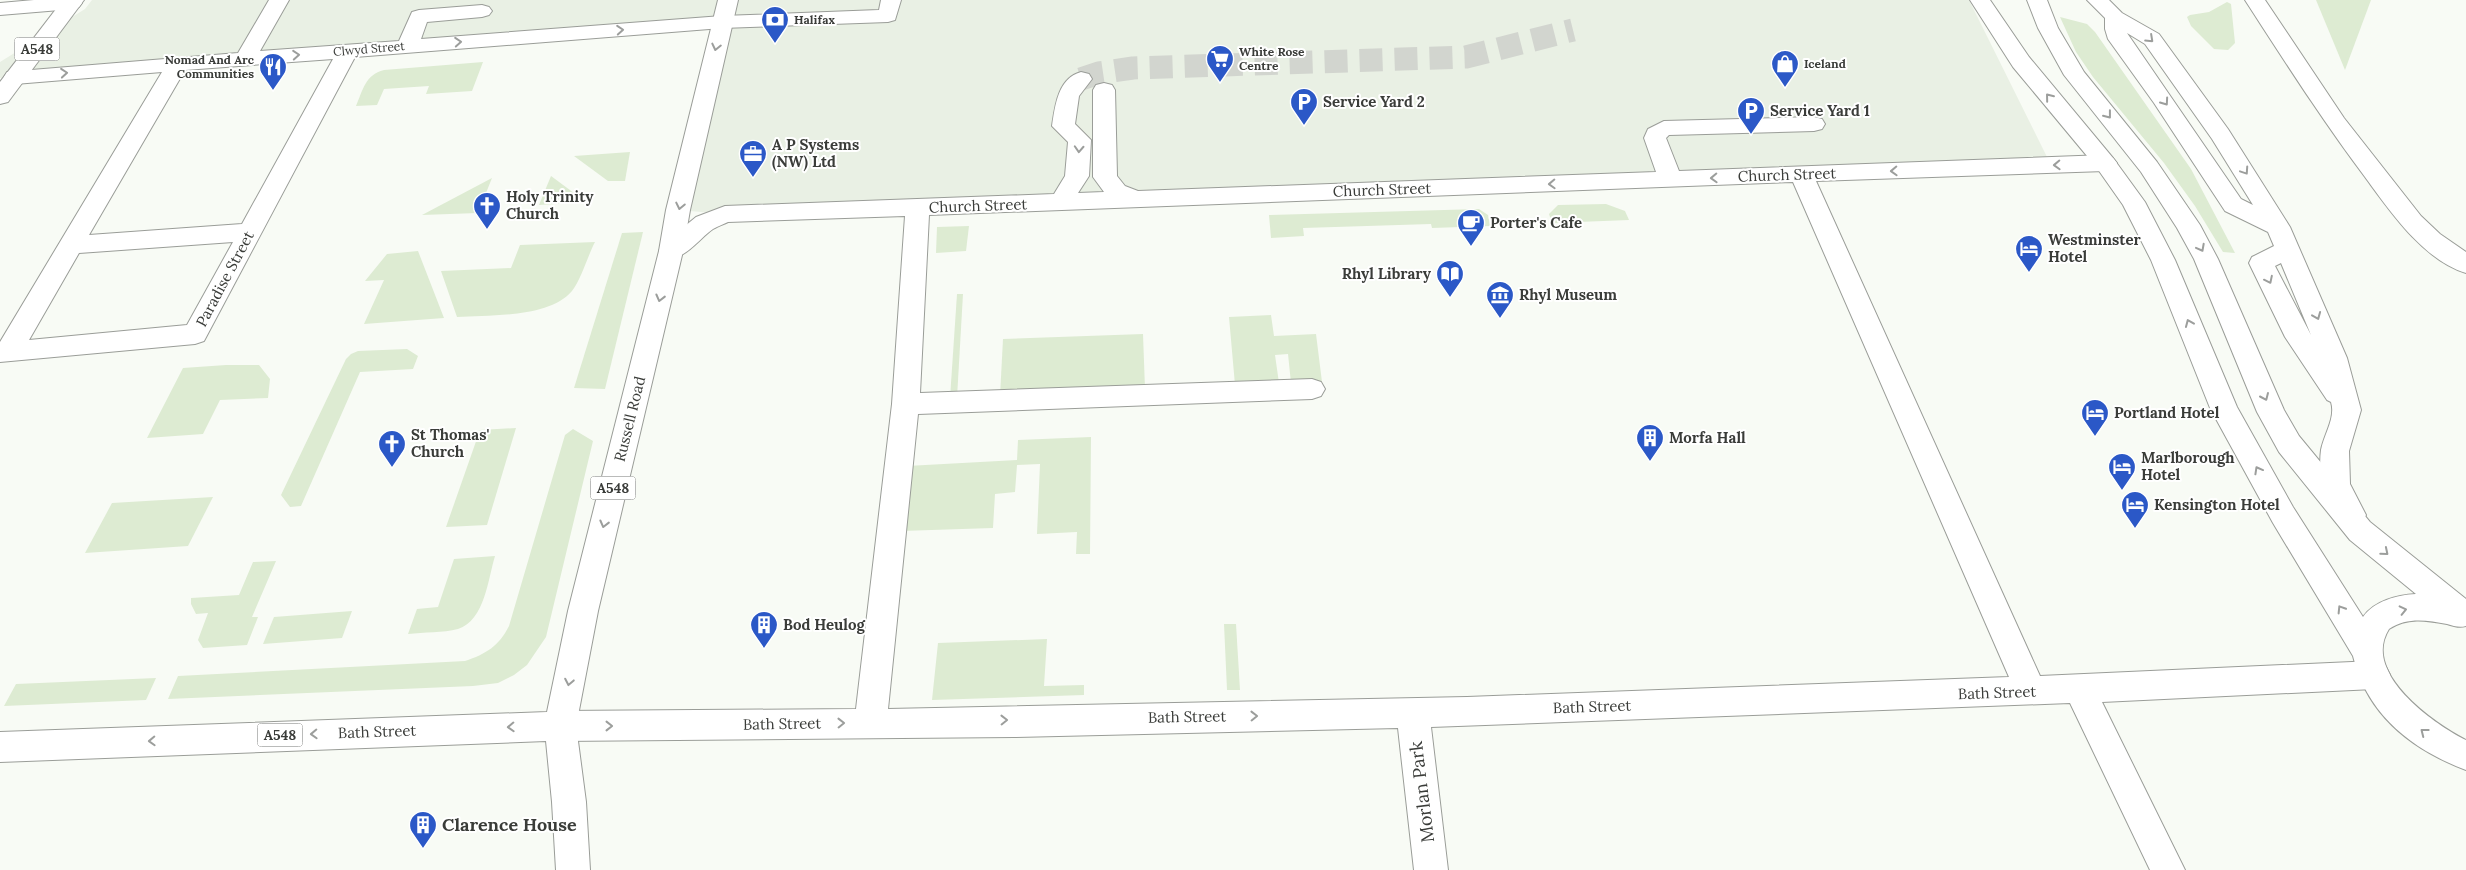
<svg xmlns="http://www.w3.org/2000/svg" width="2466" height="870" font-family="Lora,serif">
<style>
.built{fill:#e9f0e4}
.green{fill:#ddebd2}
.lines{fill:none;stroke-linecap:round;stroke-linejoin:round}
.minor-tunnel{stroke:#d2d5cf;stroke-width:23;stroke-dasharray:23 12;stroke-linecap:butt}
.minor-casing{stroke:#9a9d98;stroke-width:2}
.major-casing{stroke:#9a9d98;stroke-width:2}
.minor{fill:#fff;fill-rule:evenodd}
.major{fill:#fff;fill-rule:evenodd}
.oneway{stroke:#9c9e9c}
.labels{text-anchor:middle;stroke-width:4;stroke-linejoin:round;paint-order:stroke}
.far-poi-label{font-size:12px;font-weight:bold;fill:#3a3c39;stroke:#fff;text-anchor:start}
.far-street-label{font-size:12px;fill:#3a3c39;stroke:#fff}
.shield{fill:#fff;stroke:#757674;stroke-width:1}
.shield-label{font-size:14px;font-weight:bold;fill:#3a3c39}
.poi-label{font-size:15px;font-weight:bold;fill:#3a3c39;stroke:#fff;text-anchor:start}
.street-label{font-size:15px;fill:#3a3c39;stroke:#fff}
.near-street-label{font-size:18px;fill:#3a3c39;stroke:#fff}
.near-poi-label{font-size:18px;font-weight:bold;fill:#3a3c39;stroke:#fff;text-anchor:start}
</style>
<rect width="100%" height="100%" fill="#f8fbf5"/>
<polygon class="built" points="92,0 1969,0 2051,165 725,214 678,210 722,22 0,78 0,62 85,9"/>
<g class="green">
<polygon points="2316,0 2371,0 2345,70"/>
<polygon points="2227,2 2231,4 2235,43 2228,50 2214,49 2191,26 2187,17 2190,15 2209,12"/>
<polygon points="2060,17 2087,24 2095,32 2191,169 2235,253 2223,252 2195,206 2164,163 2093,77 2076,52"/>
<path d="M483 62 472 91 426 94 429 86 384 89 377 105 356 106C363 90 365 75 384 70Z"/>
<polygon points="630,152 625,181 608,181 574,156"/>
<polygon points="551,176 586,202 539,205"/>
<polygon points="492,178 478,213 422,215"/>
<polygon points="1606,204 1625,211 1629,220 1552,223 1549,214 1558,205"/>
<polygon points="1479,209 1488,215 1490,226 1432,228 1431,224 1303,228 1304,236 1271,238 1269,215"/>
<polygon points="969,226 966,251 936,253 937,227"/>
<polygon points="643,232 605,389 574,388 622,233"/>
<path d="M595 242C588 255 581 280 572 291 549 318 490 315 457 317L441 271 511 268 520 245Z"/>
<polygon points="418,251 444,318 364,324 384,280 365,281 387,254"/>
<polygon points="957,294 963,294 957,398 950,398"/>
<polygon points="1271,315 1274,336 1316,334 1322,382 1291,383 1288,354 1275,355 1279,383 1235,385 1229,317"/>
<polygon points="1143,334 1145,389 1000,396 1003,339"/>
<polygon points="407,349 418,356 413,369 360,372 301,506 290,507 281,495 346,359 351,354 358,351"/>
<polygon points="226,365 259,365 270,379 268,398 220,400 203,434 147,438 183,368"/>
<polygon points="516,428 487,525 446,527 480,430"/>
<path d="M573 429 593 441 546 637 527 665 514 675 498 683 473 686 168 699 178 676 465 661C486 654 499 646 509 626L565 435Z"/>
<polygon points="1091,437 1090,554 1076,554 1077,532 1037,534 1040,464 1017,465 1015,492 995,494 993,528 901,531 907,466 1017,460 1018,440"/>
<polygon points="213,497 188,546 85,553 112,503"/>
<path d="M495 556C488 579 485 620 458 629 443 633 424 632 408 634L417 609 438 607 454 559Z"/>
<polygon points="276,561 252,617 258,617 247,645 203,648 198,640 208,613 196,614 191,604 191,598 239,595 253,562"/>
<polygon points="352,611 342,638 263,644 274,617"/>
<polygon points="1224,624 1236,624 1240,690 1227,690"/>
<polygon points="1047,639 1044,686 1084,685 1084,695 932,700 938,643"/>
<polygon points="156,678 146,700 4,706 16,684"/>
</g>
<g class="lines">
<polyline class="minor-tunnel" points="1081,79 1099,73 1133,68 1466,57 1573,30"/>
<defs>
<g id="minor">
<polygon points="34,0 80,0 82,3 79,7 72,9 0,15 0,3"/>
<path d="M269 0H289L260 51 399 41 412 12 419 10 482 5 489 7 492 11 489 15 482 17 427 22 421 39 722 16 879 10 881 0H901L895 20 888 22 722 28 355 57 204 341 195 344 0 362V342L162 72 15 84 7 82 4 77 7 72 238 53ZM333 59 242 224 89 235 185 70ZM233 242 187 325 29 340 79 253Z"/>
<path d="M2087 0H2109L2122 13 2159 34 2228 129 2290 227 2347 358 2361 410 2349 451 2350 484 2366 515 2362 523 2352 527 2342 523C2329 498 2317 480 2321 450 2324 434 2336 418 2331 402L2327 400 2285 337 2249 263 2252 257 2274 246 2268 232 2225 211 2154 103 2108 39 2105 29V18ZM2127 33 2145 44 2212 139 2253 205 2241 199ZM2281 263 2311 335 2275 266Z"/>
<path d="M2245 0H2265L2344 118 2421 216 2440 234 2466 252V273C2423 260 2390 211 2365 177 2322 120 2284 60 2245 0Z"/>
<path d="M1081 72 1089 74 1092 79 1079 96 1075 124 1091 140 1089 176 1078 193 1104 192 1093 177V90L1096 85 1104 83 1112 85 1115 90 1117 176 1125 186 1138 191 1656 172 1644 138 1648 129 1664 121 1814 117 1822 119 1825 124 1822 129 1814 131 1669 135 1666 138 1679 171 2105 155 2113 158 2117 163 2113 168 2105 171 1816 181 2040 676 2374 661 2385 665 2390 675 2385 685 2374 689 2102 702 2185 870H2150L2070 703 1431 727 1448 870H1414L1398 728 1014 737 560 741 549 736 544 726 549 716 560 711 856 709 892 404 905 216 728 222C724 224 718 226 713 229 697 240 684 263 662 257L659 251 662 245 696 217 725 206 1054 194 1065 176 1068 142 1052 126C1055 106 1058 78 1081 72ZM1793 182 2009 677 1467 697 888 709 918 414 1312 399 1321 396 1325 389 1321 382 1312 379 920 393 929 215Z"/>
</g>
<g id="major">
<polygon points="63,0 84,0 8,102 0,104 0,82"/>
<polygon points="718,0 738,0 690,210 683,251 598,611 576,726 586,802 590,870 556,870 552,802 546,741 0,762 0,732 547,712 568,611 659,251 666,210"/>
<path d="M1970 0H1990L2029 57 2113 158 2145 202 2175 260 2237 407 2293 507 2363 617C2374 601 2397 595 2416 594L2350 540 2279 452 2257 412 2194 259 2177 228 2141 172 2064 75 2038 28 2027 0H2047L2058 28 2084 72 2157 162 2200 225 2218 259 2284 410 2299 436 2370 522 2466 599V626C2459 628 2454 626 2447 624 2426 620 2407 617 2389 629 2361 673 2434 724 2466 740V770C2413 750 2367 715 2353 656L2273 523 2210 408 2151 260 2123 205 2097 168 2013 67Z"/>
</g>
</defs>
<use href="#minor" class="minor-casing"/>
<use href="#major" class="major-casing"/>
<use href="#minor" class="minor"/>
<use href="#major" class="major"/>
</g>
<defs><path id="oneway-chevron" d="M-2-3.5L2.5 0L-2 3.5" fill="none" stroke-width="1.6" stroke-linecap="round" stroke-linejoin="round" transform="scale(1.25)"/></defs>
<g class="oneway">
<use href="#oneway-chevron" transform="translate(620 30) rotate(-4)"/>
<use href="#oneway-chevron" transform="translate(2150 39) rotate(43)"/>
<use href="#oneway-chevron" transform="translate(458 42) rotate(-4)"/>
<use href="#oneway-chevron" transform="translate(716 47) rotate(103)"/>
<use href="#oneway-chevron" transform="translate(296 55) rotate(-4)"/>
<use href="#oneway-chevron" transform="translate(64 73) rotate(-5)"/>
<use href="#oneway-chevron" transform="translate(2049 97) rotate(-129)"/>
<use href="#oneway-chevron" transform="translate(2165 102) rotate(55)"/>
<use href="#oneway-chevron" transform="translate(2108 115) rotate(52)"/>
<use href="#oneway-chevron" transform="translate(1079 149) rotate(93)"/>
<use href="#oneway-chevron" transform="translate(2057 165) rotate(178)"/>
<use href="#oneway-chevron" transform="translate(1894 171) rotate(178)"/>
<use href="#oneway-chevron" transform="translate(2245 171) rotate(56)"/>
<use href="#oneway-chevron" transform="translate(1714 178) rotate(178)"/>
<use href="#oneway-chevron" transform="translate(1552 184) rotate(178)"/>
<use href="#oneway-chevron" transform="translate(680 206) rotate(102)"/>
<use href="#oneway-chevron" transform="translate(2201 248) rotate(62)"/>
<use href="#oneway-chevron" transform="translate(2269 280) rotate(64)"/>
<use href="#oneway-chevron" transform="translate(660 298) rotate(104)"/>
<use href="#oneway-chevron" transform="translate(2317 316) rotate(68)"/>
<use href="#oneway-chevron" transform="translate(2189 323) rotate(-113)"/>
<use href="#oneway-chevron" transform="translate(2265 397) rotate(66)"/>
<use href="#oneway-chevron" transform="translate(2258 470) rotate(-119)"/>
<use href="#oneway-chevron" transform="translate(604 524) rotate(104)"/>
<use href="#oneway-chevron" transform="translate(2385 552) rotate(40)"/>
<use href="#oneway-chevron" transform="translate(2341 609) rotate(-122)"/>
<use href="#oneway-chevron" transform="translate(2403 610) rotate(-13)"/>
<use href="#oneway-chevron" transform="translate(569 682) rotate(101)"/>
<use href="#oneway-chevron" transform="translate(1254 716) rotate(-1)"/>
<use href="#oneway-chevron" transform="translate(1004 720) rotate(-1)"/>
<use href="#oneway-chevron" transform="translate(841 723) rotate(-1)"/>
<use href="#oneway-chevron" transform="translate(609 726)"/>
<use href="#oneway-chevron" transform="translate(511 727) rotate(178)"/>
<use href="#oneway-chevron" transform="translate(2424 732) rotate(-142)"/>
<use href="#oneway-chevron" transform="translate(314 734) rotate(178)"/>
<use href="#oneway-chevron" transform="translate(152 741) rotate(178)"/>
</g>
<defs>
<symbol id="bank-pin" viewBox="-11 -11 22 30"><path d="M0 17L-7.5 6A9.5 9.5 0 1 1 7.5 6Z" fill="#2b58c7" stroke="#fff"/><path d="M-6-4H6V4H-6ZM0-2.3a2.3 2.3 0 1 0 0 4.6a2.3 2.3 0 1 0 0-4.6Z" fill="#fff"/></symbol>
<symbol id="supermarket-pin" viewBox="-11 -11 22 30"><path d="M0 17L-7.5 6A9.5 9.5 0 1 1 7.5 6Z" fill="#2b58c7" stroke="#fff"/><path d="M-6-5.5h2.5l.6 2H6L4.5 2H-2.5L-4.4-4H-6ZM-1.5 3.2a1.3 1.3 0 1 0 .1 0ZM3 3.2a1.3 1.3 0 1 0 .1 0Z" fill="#fff"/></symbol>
<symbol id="shop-pin" viewBox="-11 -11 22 30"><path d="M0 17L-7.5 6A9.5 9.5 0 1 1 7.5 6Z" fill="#2b58c7" stroke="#fff"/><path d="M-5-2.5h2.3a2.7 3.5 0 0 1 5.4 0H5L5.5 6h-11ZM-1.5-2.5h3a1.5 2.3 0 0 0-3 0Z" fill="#fff"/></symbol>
<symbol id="restaurant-pin" viewBox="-11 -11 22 30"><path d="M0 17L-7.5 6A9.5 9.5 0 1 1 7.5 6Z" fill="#2b58c7" stroke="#fff"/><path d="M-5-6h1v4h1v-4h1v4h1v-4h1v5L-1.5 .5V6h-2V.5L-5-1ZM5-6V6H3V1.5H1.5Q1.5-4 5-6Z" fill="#fff"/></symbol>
<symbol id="parking-pin" viewBox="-11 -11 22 30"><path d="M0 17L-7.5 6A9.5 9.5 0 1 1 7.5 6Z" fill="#2b58c7" stroke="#fff"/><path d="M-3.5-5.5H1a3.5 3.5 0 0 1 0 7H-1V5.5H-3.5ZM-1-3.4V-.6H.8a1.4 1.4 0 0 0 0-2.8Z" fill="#fff"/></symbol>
<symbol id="office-pin" viewBox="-11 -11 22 30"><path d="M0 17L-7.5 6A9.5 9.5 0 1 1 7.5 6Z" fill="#2b58c7" stroke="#fff"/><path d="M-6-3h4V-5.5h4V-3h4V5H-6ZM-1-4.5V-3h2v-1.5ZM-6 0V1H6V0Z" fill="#fff"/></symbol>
<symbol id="church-pin" viewBox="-11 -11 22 30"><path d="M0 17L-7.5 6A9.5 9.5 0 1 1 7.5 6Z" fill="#2b58c7" stroke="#fff"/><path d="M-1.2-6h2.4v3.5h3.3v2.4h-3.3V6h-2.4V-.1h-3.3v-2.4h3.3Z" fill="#fff"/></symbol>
<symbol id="cafe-pin" viewBox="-11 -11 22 30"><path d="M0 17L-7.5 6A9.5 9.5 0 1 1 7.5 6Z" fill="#2b58c7" stroke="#fff"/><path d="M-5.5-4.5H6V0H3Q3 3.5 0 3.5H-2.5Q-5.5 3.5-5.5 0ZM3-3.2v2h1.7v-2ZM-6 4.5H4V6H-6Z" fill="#fff"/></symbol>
<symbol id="hotel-pin" viewBox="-11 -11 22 30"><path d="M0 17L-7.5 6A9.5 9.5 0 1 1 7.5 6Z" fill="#2b58c7" stroke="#fff"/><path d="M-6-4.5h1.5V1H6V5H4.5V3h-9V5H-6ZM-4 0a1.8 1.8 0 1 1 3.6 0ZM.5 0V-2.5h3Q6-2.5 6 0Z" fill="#fff"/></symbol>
<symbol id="library-pin" viewBox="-11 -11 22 30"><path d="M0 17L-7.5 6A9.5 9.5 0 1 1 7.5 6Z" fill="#2b58c7" stroke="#fff"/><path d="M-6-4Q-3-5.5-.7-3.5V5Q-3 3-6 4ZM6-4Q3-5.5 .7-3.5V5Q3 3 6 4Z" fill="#fff"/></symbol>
<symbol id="museum-pin" viewBox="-11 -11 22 30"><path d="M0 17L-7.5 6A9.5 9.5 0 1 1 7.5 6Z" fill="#2b58c7" stroke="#fff"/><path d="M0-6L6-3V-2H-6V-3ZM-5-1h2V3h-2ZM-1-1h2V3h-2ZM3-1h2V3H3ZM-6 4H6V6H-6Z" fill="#fff"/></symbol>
<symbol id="building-pin" viewBox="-11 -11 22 30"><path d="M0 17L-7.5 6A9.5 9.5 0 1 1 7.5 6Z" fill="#2b58c7" stroke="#fff"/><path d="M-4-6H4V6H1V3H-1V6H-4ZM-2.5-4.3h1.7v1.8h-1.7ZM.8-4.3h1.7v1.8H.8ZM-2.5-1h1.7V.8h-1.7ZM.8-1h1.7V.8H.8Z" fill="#fff"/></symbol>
</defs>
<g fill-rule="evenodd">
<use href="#bank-pin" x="759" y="4" width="32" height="43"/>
<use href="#supermarket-pin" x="1204" y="43" width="32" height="43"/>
<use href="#shop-pin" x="1769" y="48" width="32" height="43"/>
<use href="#restaurant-pin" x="257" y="51" width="32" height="43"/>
<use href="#parking-pin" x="1288" y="86" width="32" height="43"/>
<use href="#parking-pin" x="1735" y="95" width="32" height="43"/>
<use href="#office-pin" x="737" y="138" width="32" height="43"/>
<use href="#church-pin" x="471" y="190" width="32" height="43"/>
<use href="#cafe-pin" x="1455" y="207" width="32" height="43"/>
<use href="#hotel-pin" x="2013" y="233" width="32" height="43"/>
<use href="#library-pin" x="1434" y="258" width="32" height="43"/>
<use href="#museum-pin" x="1484" y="279" width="32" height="43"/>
<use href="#hotel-pin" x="2079" y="397" width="32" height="43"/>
<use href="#building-pin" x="1634" y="422" width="32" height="43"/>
<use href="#church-pin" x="376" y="428" width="32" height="43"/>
<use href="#hotel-pin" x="2106" y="451" width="32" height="43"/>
<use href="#hotel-pin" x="2119" y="489" width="32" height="43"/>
<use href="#building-pin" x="748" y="609" width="32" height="43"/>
<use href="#building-pin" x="407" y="809" width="32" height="43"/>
</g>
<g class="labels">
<g class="far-poi-label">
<text x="794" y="24">Halifax</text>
<text x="1239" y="56">White Rose<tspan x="1239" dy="14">Centre</tspan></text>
<text x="254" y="64" text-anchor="end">Nomad And Arc<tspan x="254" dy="14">Communities</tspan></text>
<text x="1804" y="68">Iceland</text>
</g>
<g class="far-street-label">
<text transform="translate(369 49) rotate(-5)" y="4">Clwyd Street</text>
</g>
<g class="shield">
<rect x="14.5" y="37.5" width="45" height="23" rx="4"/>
<rect x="590.5" y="476.5" width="45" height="23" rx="4"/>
<rect x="257.5" y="723.5" width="45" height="23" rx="4"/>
</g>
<g class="shield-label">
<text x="37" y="54">A548</text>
<text x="613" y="493">A548</text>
<text x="280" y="740">A548</text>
</g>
<g class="poi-label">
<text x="1323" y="107">Service Yard 2</text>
<text x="1770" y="116">Service Yard 1</text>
<text x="772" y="150">A P Systems<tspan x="772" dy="17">(NW) Ltd</tspan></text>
<text x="506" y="202">Holy Trinity<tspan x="506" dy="17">Church</tspan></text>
<text x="1490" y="228">Porter's Cafe</text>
<text x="2048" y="245">Westminster<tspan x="2048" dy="17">Hotel</tspan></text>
<text x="1431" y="279" text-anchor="end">Rhyl Library</text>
<text x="1519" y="300">Rhyl Museum</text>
<text x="2114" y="418">Portland Hotel</text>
<text x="411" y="440">St Thomas'<tspan x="411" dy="17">Church</tspan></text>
<text x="1669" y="443">Morfa Hall</text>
<text x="2141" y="463">Marlborough<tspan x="2141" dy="17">Hotel</tspan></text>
<text x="2154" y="510">Kensington Hotel</text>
<text x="783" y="630">Bod Heulog</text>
</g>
<g class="street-label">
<text transform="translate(1787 175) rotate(-2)" y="5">Church Street</text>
<text transform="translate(1382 190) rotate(-2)" y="5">Church Street</text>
<text transform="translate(978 206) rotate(-2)" y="5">Church Street</text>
<text transform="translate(225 279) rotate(-62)" y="5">Paradise Street</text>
<text transform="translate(630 419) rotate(-76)" y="5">Russell Road</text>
<text transform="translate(1997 693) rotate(-2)" y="5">Bath Street</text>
<text transform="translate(1592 707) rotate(-2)" y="5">Bath Street</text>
<text transform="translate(1187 717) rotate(-1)" y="5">Bath Street</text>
<text transform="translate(782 724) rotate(-1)" y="5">Bath Street</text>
<text transform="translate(377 732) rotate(-2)" y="5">Bath Street</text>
</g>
<g class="near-street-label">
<text transform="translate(1422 792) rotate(-97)" y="6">Morlan Park</text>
</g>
<g class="near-poi-label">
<text x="442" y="831">Clarence House</text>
</g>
</g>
</svg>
